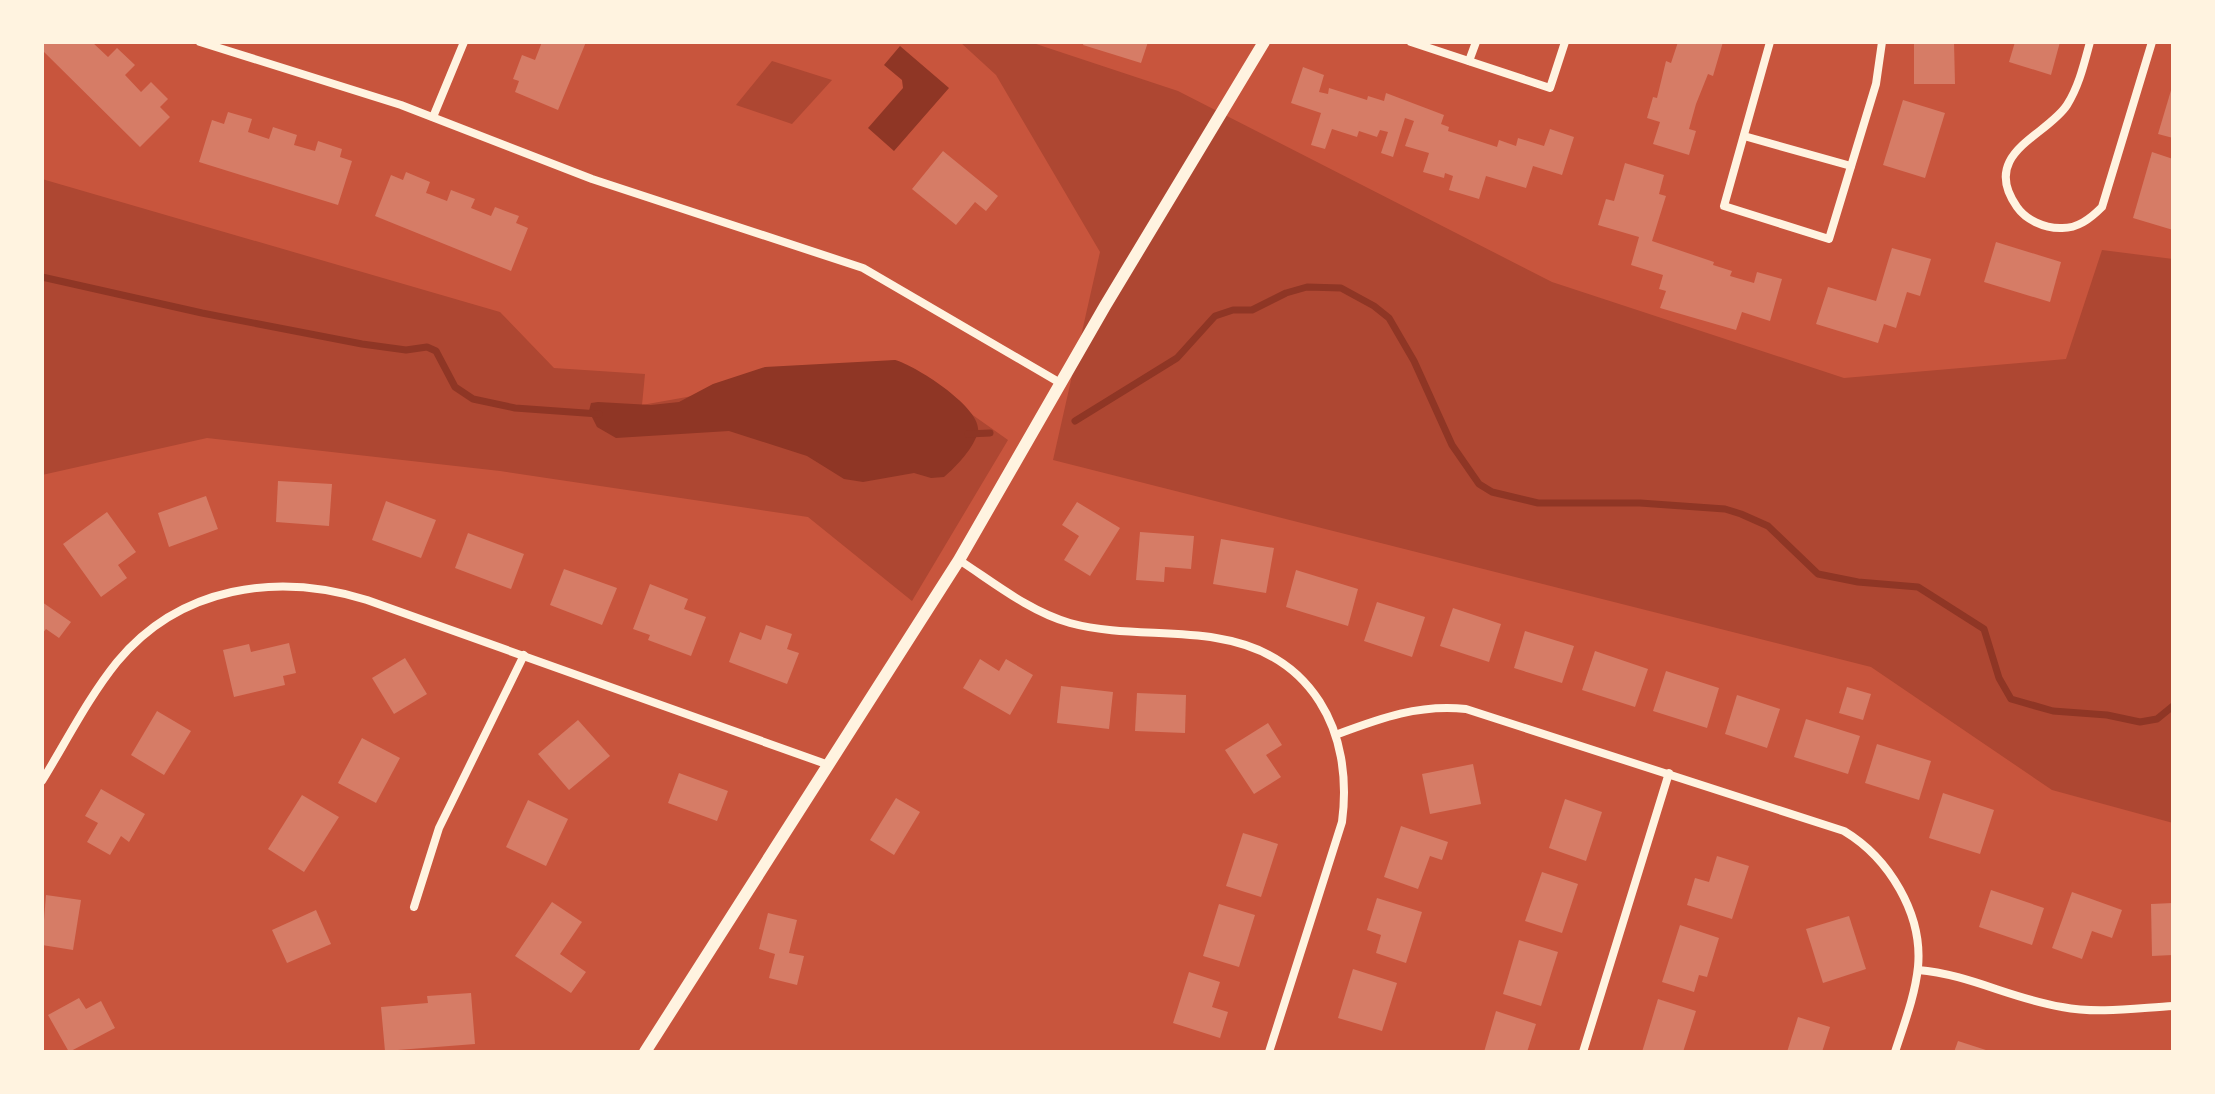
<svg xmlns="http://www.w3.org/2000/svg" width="2215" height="1094" font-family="Karla,sans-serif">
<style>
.green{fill:#ae4732}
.water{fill:#8f3625}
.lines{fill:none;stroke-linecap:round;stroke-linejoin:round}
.stream{stroke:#8f3625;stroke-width:7}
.building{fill:#d67c66}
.minor{stroke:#fff3e0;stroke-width:8}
.tertiary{stroke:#fff3e0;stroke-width:12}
</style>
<rect width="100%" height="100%" fill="#c8553d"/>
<g class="green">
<polygon points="960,42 1030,42 1178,91 1552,282 1844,378 2066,359 2102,250 2173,259 2173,823 2052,790 1871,667 1053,460 1100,252 996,75"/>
<polygon points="772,61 832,80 792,124 736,105"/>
<polygon points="42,179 500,312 554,368 645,374 642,405 895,360 1008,440 912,601 808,517 500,471 207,438 42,475"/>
</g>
<g class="water">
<polygon points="900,46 949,88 894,151 868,128 903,88 902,80 884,65"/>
<path d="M895 360C915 365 982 408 978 431 975 447 956 467 944 477L931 478 914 473 863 482 844 479 807 456 729 431 616 438 597 427 589 411 591 403 598 402 651 405 679 402 713 384 765 367Z"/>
</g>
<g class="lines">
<g class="stream">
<polyline points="42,277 202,313 362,344 406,350 427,347 436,351 455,387 473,399 515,408 599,414"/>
<polyline points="1075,421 1177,358 1215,316 1233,310 1252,310 1286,293 1307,287 1341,288 1374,306 1389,318 1414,361 1452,445 1479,484 1492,492 1538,503 1640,503 1725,509 1741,514 1768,526 1818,574 1858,582 1918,587 1984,629 1999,678 2011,699 2053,711 2107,715 2140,722 2157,719 2173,706"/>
<polyline points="968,434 990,433"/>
</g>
</g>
<g class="building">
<polygon points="42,42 92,42 108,57 117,48 135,65 125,75 141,92 151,82 168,99 160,107 170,117 140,147 42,50"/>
<polygon points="542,42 586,42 558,110 515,92 519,81 513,79 522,55 535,60"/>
<polygon points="1084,42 1148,42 1141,63 1083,45"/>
<polygon points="1678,42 1723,42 1713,76 1708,74 1696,104 1689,129 1696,131 1689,155 1653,144 1660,122 1647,118 1653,97 1657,98 1666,61 1671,63"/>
<polygon points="1914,42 1954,42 1955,84 1914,84"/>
<polygon points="2015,42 2060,42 2051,75 2009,62"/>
<polygon points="1303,67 1324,75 1319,92 1328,94 1329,88 1367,100 1368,96 1384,101 1386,93 1444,115 1441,124 1449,127 1448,131 1497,147 1499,140 1516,146 1518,138 1544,146 1550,129 1574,137 1562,175 1533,166 1526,188 1486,176 1479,199 1449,190 1453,176 1445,173 1444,178 1423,172 1429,153 1405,146 1414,121 1405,118 1393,157 1381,153 1388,132 1380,130 1377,137 1359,131 1357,137 1332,129 1325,149 1311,145 1321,113 1291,103"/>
<polygon points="2172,87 2173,87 2173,138 2158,134"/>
<polygon points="1903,100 1945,113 1925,178 1883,165"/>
<polygon points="228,112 252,119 248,132 269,139 273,127 297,135 294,145 315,151 318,141 342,149 340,157 352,161 338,205 199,162 212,120 224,124"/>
<polygon points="943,151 998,196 986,211 975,202 956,225 912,189"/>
<polygon points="2152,152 2173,159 2173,230 2133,218"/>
<polygon points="1625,163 1664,175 1659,194 1666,196 1652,241 1714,262 1713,265 1732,271 1730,276 1754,283 1757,272 1782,279 1770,321 1742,312 1736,330 1660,308 1666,291 1659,289 1663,275 1631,265 1639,237 1598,225 1606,199 1614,201"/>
<polygon points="406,172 430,182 426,193 429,194 447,201 451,190 475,199 471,208 491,216 495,207 519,216 516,223 528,228 511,271 375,216 391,175 403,180"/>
<polygon points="1996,242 2061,262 2050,302 1984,282"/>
<polygon points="1892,248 1931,259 1920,296 1907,292 1896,328 1884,324 1878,343 1816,324 1828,287 1876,301"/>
<polygon points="278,481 332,484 329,526 276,522"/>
<polygon points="206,496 218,529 169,547 158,513"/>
<polygon points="386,501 436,520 421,558 372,540"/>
<polygon points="1077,502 1120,528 1090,576 1064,560 1079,536 1062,525"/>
<polygon points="107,512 136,552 118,565 127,578 101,597 63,544"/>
<polygon points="1140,532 1194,536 1191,569 1165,567 1164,582 1136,580"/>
<polygon points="468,533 524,554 511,589 455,568"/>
<polygon points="1221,539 1274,548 1266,593 1213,584"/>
<polygon points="564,569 617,588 602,625 550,605"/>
<polygon points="1296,570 1358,589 1348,626 1286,607"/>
<polygon points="650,584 688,599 684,609 706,617 691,656 648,640 650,635 633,629"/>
<polygon points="42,602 71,622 59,638 46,629 42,634"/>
<polygon points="1377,602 1425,617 1412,657 1364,641"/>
<polygon points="1453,608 1501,624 1489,662 1440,646"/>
<polygon points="766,625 792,634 787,649 799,653 787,684 729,662 740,632 761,640"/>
<polygon points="1525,631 1574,646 1562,683 1514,668"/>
<polygon points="289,643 296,673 283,676 285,685 234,697 223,650 249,644 251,652"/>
<polygon points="1595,651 1648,669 1635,707 1582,690"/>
<polygon points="405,658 427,694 394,714 372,678"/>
<polygon points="980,659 999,671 1006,659 1033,675 1010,715 963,688"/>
<polygon points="1666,671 1719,688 1707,728 1653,711"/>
<polygon points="1061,686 1113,692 1109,729 1057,723"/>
<polygon points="1847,687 1871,694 1863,720 1839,713"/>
<polygon points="1137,693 1186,695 1185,733 1135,731"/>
<polygon points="1737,695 1780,709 1767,748 1725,734"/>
<polygon points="157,711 191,731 164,775 131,755"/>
<polygon points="1806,719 1860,736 1848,774 1794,757"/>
<polygon points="578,720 610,756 569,790 538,754"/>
<polygon points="1268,723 1282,745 1266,755 1281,777 1254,794 1225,750"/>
<polygon points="362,738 400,758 376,803 338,783"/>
<polygon points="1877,744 1931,761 1919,800 1865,783"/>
<polygon points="1473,764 1481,804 1430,814 1422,774"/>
<polygon points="679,773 728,791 717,821 668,803"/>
<polygon points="101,789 145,814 129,842 121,836 110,855 87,842 98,823 85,816"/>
<polygon points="1943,793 1994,810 1980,854 1929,838"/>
<polygon points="302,795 339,817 304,872 268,849"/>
<polygon points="896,798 920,812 894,855 870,840"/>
<polygon points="1565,799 1602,812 1586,861 1549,848"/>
<polygon points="528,800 568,819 546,866 506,847"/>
<polygon points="1401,826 1448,842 1442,860 1430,856 1418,889 1384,877"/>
<polygon points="1243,833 1278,844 1261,897 1226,886"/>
<polygon points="1717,856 1749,866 1732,919 1687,905 1695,878 1709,882"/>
<polygon points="1542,872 1578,884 1562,933 1525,921"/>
<polygon points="1991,890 2044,908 2032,945 1979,927"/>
<polygon points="2072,892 2122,910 2112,938 2092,931 2082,959 2052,948"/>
<polygon points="46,895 81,900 73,950 42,945"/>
<polygon points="1377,898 1422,912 1406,963 1376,953 1381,935 1367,930"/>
<polygon points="552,902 582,922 560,954 586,972 571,993 515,956"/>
<polygon points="2173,903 2173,955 2152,956 2151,904"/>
<polygon points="1219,904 1255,915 1239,967 1203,956"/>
<polygon points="316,910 331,944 287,963 272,930"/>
<polygon points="768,913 797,920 789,953 804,956 797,985 769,978 775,954 759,949"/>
<polygon points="1849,916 1866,969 1823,983 1806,929"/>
<polygon points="1680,925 1719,938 1707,977 1699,975 1694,992 1662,982"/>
<polygon points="1519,940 1558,952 1541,1006 1503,994"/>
<polygon points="1353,969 1397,983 1382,1031 1338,1018"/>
<polygon points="1189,972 1220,982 1212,1007 1228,1012 1220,1038 1173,1023"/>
<polygon points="471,993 475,1044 385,1051 381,1007 428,1003 427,996"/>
<polygon points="79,998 86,1009 101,1001 115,1028 69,1052 48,1015"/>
<polygon points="1658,999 1696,1011 1683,1052 1642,1052"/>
<polygon points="1496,1011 1536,1024 1527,1052 1484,1052"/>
<polygon points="1798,1017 1830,1027 1822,1052 1787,1052"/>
<polygon points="1958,1041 1989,1051 1989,1052 1954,1052"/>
</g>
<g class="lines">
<g class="minor">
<polyline points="200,42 401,105 592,179 863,268 1062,384"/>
<polyline points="1411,42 1550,88 1565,42"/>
<polyline points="1770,42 1724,206 1829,239 1876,84 1882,42"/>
<path d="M2090 42C2084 64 2079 86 2067 105 2047 136 1979 153 2017 207 2026 220 2044 228 2060 228 2077 229 2090 219 2102 207L2152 42"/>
<polyline points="1469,61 1476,42"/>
<polyline points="433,117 464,42"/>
<polyline points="1744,136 1851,166"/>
<path d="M959 560C993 582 1030 612 1070 623 1118 636 1168 630 1216 638 1312 653 1354 731 1342 822L1269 1052"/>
<path d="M1338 734C1381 718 1419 704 1466 709L1844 831C1889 858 1923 914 1918 967 1915 996 1904 1024 1895 1052"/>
<path d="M42 781C66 742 88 698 117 662 180 586 277 572 367 600L826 764"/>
<polyline points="414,907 439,828 524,655"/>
<path d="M1918 970C1968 974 2012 999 2062 1007 2098 1014 2137 1008 2173 1006"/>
<polyline points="1583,1052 1669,773"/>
</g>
<polyline class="tertiary" points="645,1052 959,560 1105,306 1264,42"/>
</g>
<rect width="2215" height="1094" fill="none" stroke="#fff3e0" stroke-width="88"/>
</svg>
